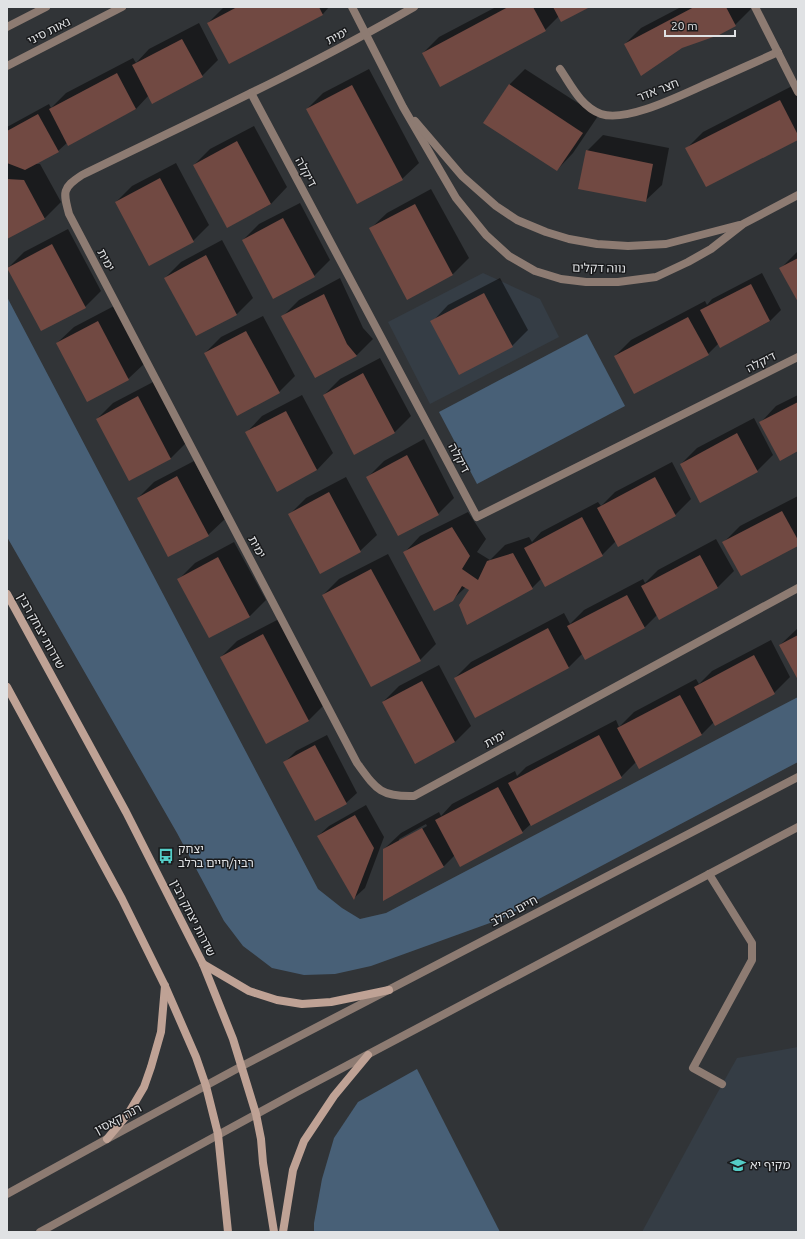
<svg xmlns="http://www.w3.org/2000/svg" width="805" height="1239" font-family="Ubuntu,'Noto Sans Hebrew',sans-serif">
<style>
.built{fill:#353d45}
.green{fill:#486077}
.shadow{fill:#0007;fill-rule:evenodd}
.building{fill:#714942}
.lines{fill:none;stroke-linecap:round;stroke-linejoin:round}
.service{stroke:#8d7b72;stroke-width:8}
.minor{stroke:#8d7b72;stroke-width:8}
.tertiary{stroke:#8d7b72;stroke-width:8}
.secondary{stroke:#bfa295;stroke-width:8}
.labels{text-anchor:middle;stroke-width:3;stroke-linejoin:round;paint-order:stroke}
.street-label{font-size:12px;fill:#e0e2e4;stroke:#1a1b1d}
.poi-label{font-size:12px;fill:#e0e2e4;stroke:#1a1b1d;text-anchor:start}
</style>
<rect width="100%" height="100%" fill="#313437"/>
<g class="built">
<polygon points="483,273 540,299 559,337 430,404 388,322"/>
<polygon points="798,1047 798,1232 642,1232 714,1099 737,1058"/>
</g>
<g class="green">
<polygon points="7,297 318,889 342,908 360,919 386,913 798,697 798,762 501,919 371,966 335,974 304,975 272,968 243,946 224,921 177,833 7,537"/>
<polygon points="587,334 625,406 477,484 439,412"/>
<polygon points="417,1069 500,1232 314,1232 314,1223 322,1179 334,1138 358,1102"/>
</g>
<g class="shadow">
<polygon points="224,7 329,7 323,14 230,63 208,23"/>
<polygon points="496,7 588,7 559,16 545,30 423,53 439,37"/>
<polygon points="681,7 750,7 751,9 735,25 682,47 625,44 641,28"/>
<polygon points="199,23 218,60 202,76 149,95 136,109 68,142 58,151 35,164 40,164 61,202 45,218 7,238 7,163 9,163 7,162 7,127 49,104 51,108 66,93 133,58 136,63 149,49"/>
<polygon points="369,69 419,163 402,179 357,203 307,109 323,93"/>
<polygon points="525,69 598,116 573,153 557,170 509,85"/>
<polygon points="796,84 798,88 798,139 687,148 703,132"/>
<polygon points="254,126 287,187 271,204 227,227 194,165 210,149"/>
<polygon points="603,135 669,148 662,185 645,201 587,151"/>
<polygon points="176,163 209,225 193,241 116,202 132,186"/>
<polygon points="431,189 469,258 452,275 370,229 387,213"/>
<polygon points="300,203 330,260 314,276 243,240 259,224"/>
<polygon points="68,229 101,291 85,307 8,268 24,252"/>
<polygon points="222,240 253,298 237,314 196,335 165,278 181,262"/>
<polygon points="797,252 798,252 798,300 781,268"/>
<polygon points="762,273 781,310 770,321 721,347 719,343 708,354 615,356 631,340 705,301 707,305 712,299"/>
<polygon points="340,278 363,328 373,339 357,355 315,377 283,316 299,300"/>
<polygon points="500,278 528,330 512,346 432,322 448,305"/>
<polygon points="114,306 145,363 128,379 57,343 74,327"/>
<polygon points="263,316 295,376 279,392 205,353 221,337"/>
<polygon points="380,358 411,416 395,432 355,453 324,395 340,379"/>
<polygon points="155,381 187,442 171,458 130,480 97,419 113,403"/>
<polygon points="302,395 333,453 317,470 246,433 262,416"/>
<polygon points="798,395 798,450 760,423 776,406"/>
<polygon points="754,418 773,455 757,471 681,464 697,448"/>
<polygon points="424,439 454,498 438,514 368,477 384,461"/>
<polygon points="194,461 225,519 208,535 138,498 154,482"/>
<polygon points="672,462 691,499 675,515 616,541 602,555 542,578 532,588 470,590 466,587 452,600 404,553 420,536 468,512 486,539 477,552 490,560 505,545 529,537 532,542 541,532 598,502 601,506 615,492"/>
<polygon points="346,477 377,535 360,551 290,514 306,498"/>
<polygon points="798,496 798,545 724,542 740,526"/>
<polygon points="716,539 734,571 718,587 657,615 644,628 583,653 569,667 476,717 455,678 471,662 564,613 570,624 584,610 643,579 645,583 658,570"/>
<polygon points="234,542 266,600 250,616 209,637 179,579 195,563"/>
<polygon points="388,554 436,644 420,660 323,595 339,579"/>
<polygon points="279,619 325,704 309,720 266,742 221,657 237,641"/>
<polygon points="797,629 798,629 798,678 780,645"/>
<path d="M771 640 790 677 774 693 714 722 701 735 636 762 621 777 531 824 522 832 455 855 444 866 384 899V849L401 833 439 812 441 816 452 804 515 771 517 776 526 767 616 720 619 727 634 712 696 679 699 684 712 671ZM426 824 427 826 399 842V839Z"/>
<polygon points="439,665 471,726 455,742 383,702 399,686"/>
<polygon points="327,735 357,793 346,803 285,762 296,751"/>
<polygon points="366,805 384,837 365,888 354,898 318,836 329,826"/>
</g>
<g class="building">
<polygon points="237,7 319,7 323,15 229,64 207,23"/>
<polygon points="508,7 533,7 546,31 440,87 422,53"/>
<polygon points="553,7 590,7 561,22"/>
<polygon points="694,7 726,7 736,26 719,35 682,48 641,76 624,44"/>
<polygon points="182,39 203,77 152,104 132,65"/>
<polygon points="117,73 136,109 68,146 49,109"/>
<polygon points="509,84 583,133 557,171 483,123"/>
<polygon points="352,85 403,180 357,204 306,109"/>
<polygon points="780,100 798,135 798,140 706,187 685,148"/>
<polygon points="38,114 59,152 25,170 7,163 7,131"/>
<polygon points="237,141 271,204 227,228 193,165"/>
<polygon points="586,150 653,164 646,202 578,189"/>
<polygon points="160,178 194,242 149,266 115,202"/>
<polygon points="7,179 24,180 45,219 7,239"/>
<polygon points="415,204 453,275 407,300 369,228"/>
<polygon points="283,218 315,277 273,299 242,240"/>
<polygon points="52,244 86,308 41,331 7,268"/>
<polygon points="206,255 237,315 196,336 164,278"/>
<polygon points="798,258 798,302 779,268"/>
<polygon points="751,284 770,321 720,348 700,310"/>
<polygon points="484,293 513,347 459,375 430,321"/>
<polygon points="324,294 347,344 357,356 315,378 281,316"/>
<polygon points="688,317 709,355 634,394 614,356"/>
<polygon points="98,321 129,380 87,402 56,343"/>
<polygon points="246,331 280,393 237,416 204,353"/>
<polygon points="363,373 395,433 354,455 323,395"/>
<polygon points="138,396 171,459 129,481 96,419"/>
<polygon points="798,402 798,451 780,461 759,422"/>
<polygon points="286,411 317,470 277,492 245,432"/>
<polygon points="737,433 758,472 700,503 680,464"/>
<polygon points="407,455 439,515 398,536 366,477"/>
<polygon points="177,476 209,536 168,557 137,498"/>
<polygon points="655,477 676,516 618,547 597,508"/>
<polygon points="329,492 361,552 320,574 288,514"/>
<polygon points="782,511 798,540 798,546 741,576 722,542"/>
<polygon points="582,517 603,556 545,587 524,548"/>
<polygon points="452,527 470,556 462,569 478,580 487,561 513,553 533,589 467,625 459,605 469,590 462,586 453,601 434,611 403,552"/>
<polygon points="700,555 718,588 659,620 641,586"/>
<polygon points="218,557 250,617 209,638 177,579"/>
<polygon points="371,569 421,661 371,687 322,595"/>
<polygon points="627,595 645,628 585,660 567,626"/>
<polygon points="548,628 569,668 475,718 454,678"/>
<polygon points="263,634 309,721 266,744 220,657"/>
<polygon points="798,635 798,680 779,645"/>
<polygon points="754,655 775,694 715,726 694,687"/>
<polygon points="422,681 455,742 415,764 382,702"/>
<polygon points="680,695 702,735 639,769 617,728"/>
<polygon points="599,735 622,778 531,826 508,783"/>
<polygon points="315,745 347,804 315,821 283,762"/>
<polygon points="498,787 523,833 460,867 435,820"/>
<polygon points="355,815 374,848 354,900 317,836"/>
<polygon points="422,828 444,867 383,901 383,849"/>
</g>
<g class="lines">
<polyline class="service" points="709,874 752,943 752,960 693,1068 722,1084"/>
<g class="minor">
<path d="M414 7C306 69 193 121 82 175 62 188 63 192 69 214L357 763C376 789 380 797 414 796L798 588"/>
<polyline points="755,7 798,92"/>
<path d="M560 69C571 85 581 107 601 114 628 123 685 93 711 82 733 72 756 62 778 52"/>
<polyline points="251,93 477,517 798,357"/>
</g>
<g class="tertiary">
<polyline points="352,7 403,107 456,198 486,235 509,256 535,271 561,279 586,282 618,282 656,277 688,262 711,249 743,224 798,195"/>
<polyline points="7,27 46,7"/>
<polyline points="7,66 122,7"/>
<polyline points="415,121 462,176 496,206 517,220 546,232 569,239 597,244 628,246 666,244 739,225"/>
<polyline points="7,1194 107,1139 242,1066 798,777"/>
<polyline points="40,1232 295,1093 798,827"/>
</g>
<g class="secondary">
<polyline points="7,594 126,812 203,964 233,1039 256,1114 261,1139 263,1163 274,1232"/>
<polyline points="7,687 122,899 165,986 196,1057 206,1086 218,1134 228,1232"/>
<polyline points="203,964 249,991 277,1000 302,1004 331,1002 389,990"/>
<polyline points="107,1139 128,1114 144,1087 151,1067 161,1032 165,986"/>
<polyline points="283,1232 293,1170 304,1141 334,1096 368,1055"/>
</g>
</g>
<defs>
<symbol id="bus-bare" viewBox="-9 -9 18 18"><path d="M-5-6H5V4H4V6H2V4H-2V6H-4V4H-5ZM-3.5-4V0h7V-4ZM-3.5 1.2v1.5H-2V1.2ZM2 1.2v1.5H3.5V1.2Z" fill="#54cdc7" stroke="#1a1b1d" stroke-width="2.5" paint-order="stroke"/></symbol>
<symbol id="school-bare" viewBox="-9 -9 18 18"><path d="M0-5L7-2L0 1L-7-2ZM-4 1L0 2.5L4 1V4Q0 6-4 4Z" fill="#54cdc7" stroke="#1a1b1d" stroke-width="2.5" paint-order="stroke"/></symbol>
</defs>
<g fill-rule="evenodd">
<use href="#bus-bare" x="155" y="845" width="22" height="22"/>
<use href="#school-bare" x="727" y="1154" width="22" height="22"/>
</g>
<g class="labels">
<g class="street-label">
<text transform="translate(49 31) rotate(-27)" y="4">נאות סיני</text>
<text transform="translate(337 36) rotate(-27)" y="4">ימית</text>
<text transform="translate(658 90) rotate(-21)" y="4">חצר אדר</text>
<text transform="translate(306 172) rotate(62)" y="4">דיקלה</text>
<text transform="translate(106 260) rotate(62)" y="4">ימית</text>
<text transform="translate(599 268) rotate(1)" y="4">נווה דקלים</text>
<text transform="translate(761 362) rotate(-27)" y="4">דיקלה</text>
<text transform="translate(459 458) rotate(62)" y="4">דיקלה</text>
<text transform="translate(257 547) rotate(62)" y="4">ימית</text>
<text transform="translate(41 631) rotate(61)" y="4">שדרות יצחק רבין</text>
<text transform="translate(495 739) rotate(-29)" y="4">ימית</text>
<text transform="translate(514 911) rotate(-28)" y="4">חיים ברלב</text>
<text transform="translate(193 918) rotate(63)" y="4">שדרות יצחק רבין</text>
<text transform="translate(118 1119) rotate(-28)" y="4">רנה קאסין</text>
</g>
<g class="poi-label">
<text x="178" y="853">יצחק<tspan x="178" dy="14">רבין/חיים ברלב</tspan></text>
<text x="750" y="1169">מקיף יא</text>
</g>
</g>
<rect width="805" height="1239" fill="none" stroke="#e0e2e4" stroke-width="16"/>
<path d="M665 30v6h70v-6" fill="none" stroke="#e0e2e4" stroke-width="2"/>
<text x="671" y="30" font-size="12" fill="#e0e2e4" stroke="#1a1b1d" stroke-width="3" paint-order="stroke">20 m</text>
</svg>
